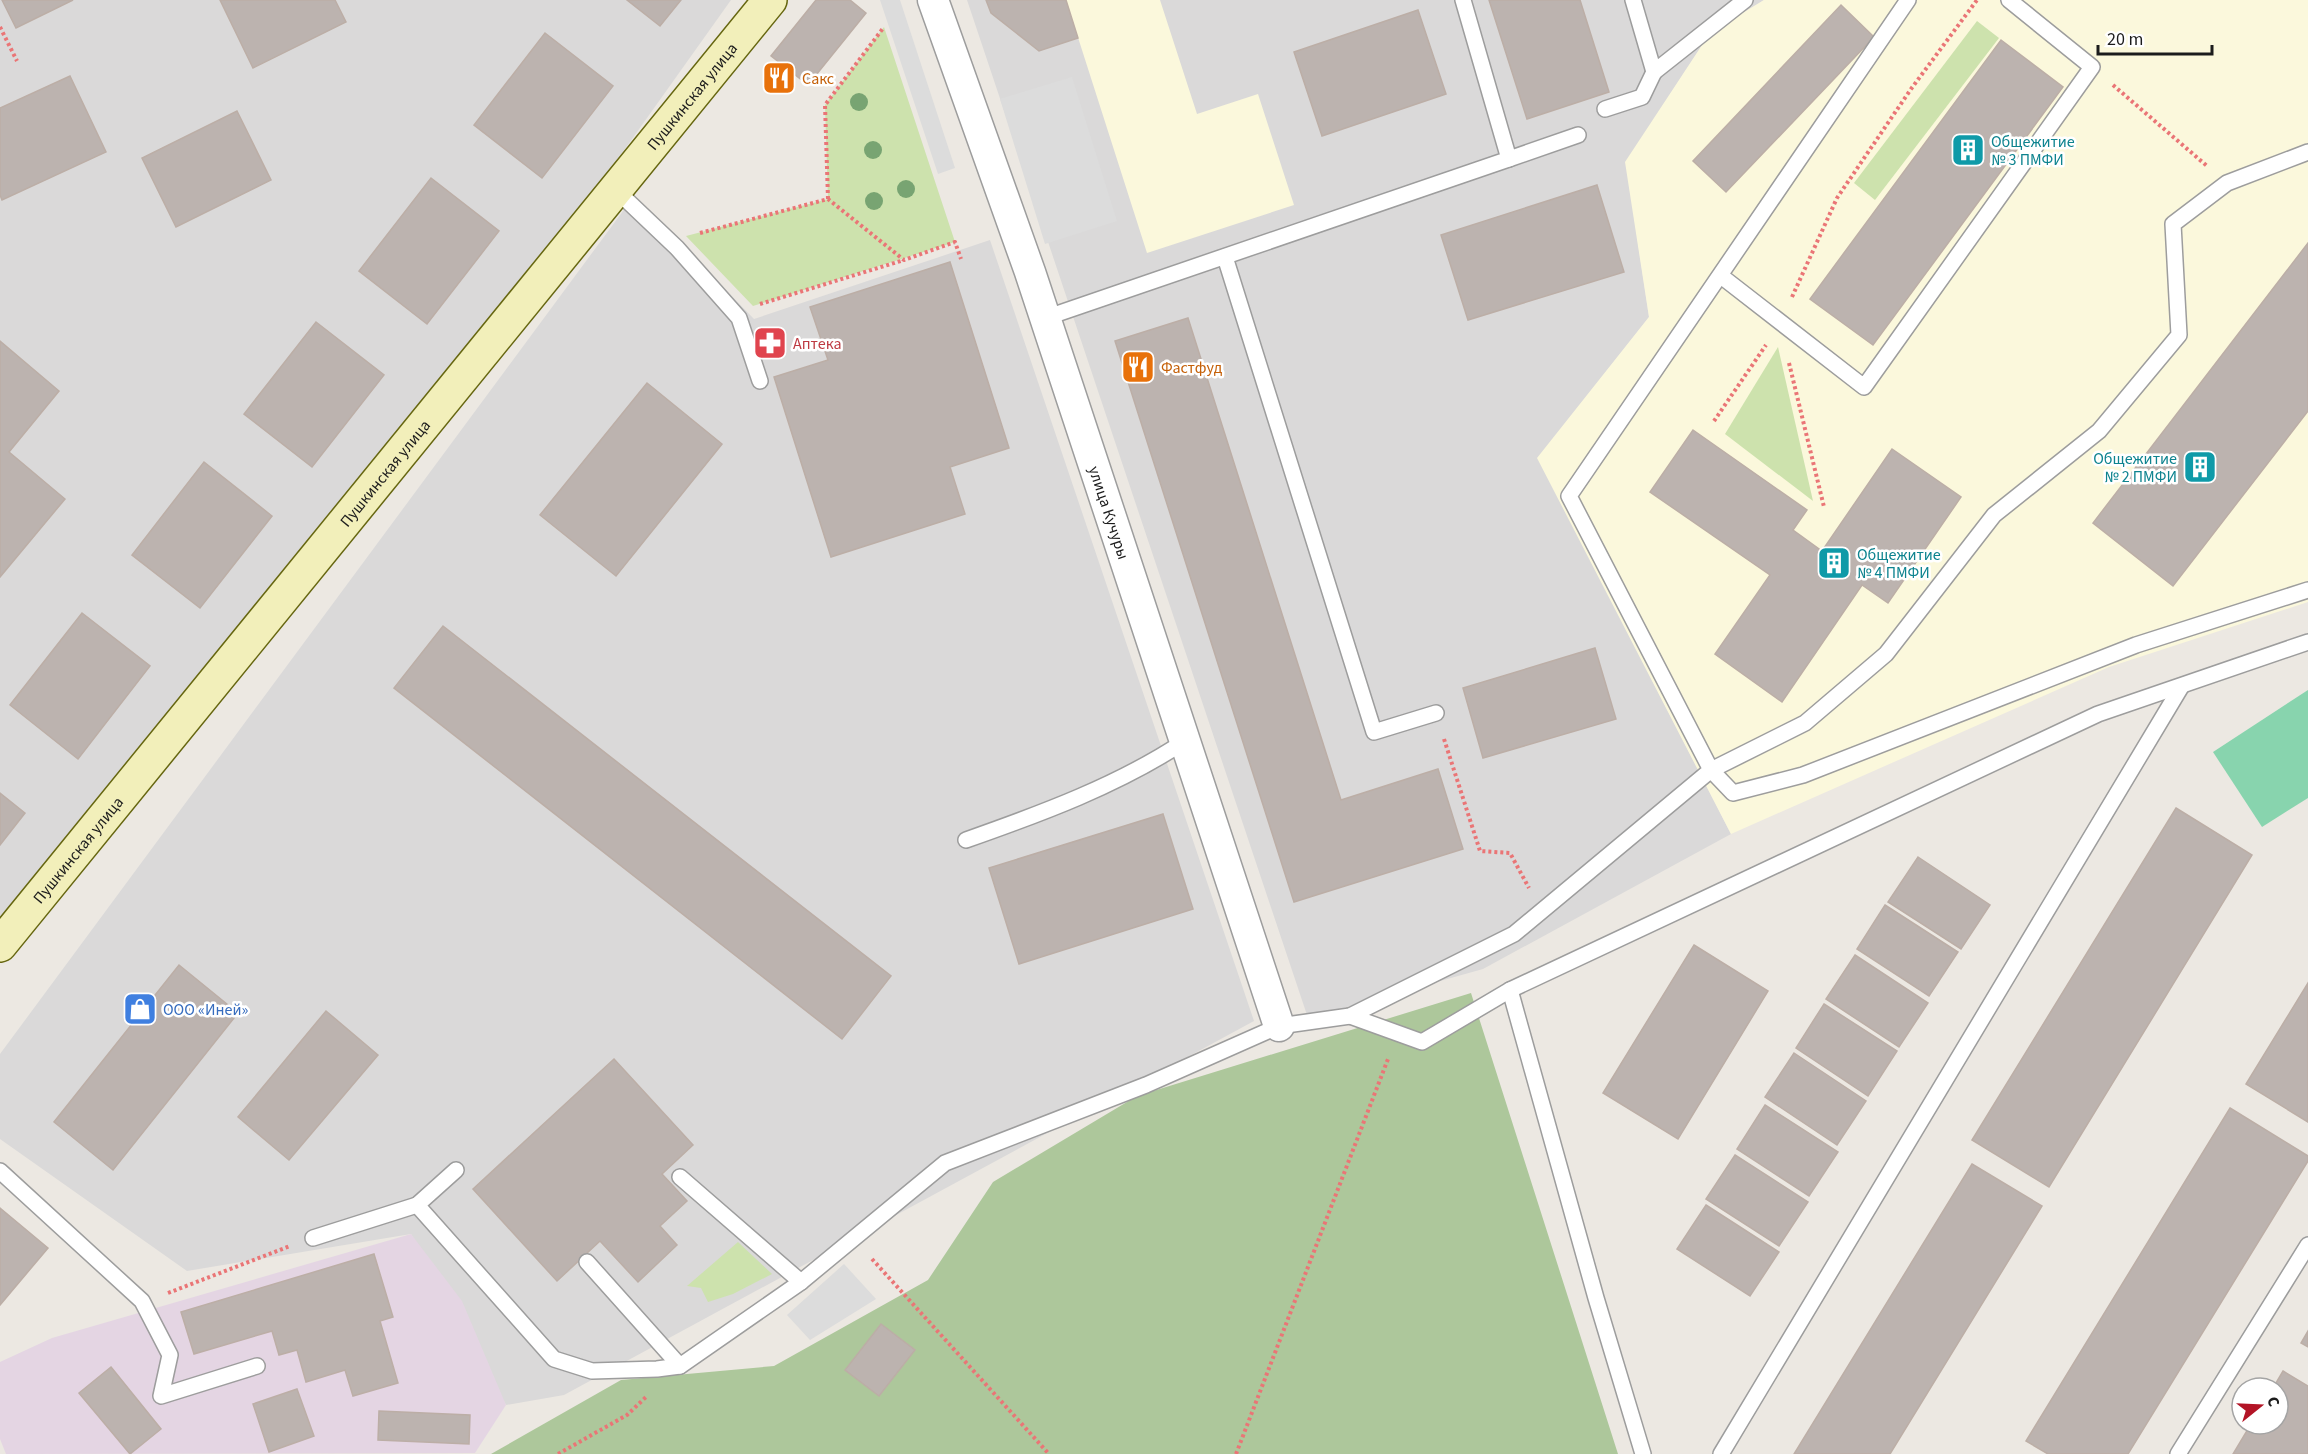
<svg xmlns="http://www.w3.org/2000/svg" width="2308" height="1454" font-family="'Source Sans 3',sans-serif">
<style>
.residential{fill:#dad9d9}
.industrial{fill:#e4d5e3}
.education{fill:#fbf8dc}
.grass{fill:#cde2ad}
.forest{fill:#adc79b}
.pitch{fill:#88d4ae}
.parking{fill:#dcdcdc}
.building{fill:#bcb3af;stroke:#bcaea6;stroke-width:1.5}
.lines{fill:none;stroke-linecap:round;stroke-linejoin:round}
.lane-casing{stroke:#9d9d9d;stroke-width:18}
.street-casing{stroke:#9d9d9d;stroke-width:33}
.secondary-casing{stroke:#666610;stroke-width:36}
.path{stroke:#ea7576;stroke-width:4;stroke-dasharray:3 3;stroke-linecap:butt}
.lane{stroke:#fff;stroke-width:15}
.street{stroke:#fff;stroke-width:30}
.secondary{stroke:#f2efba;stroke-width:33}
.tree{fill:#78a472}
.labels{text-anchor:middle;stroke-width:5;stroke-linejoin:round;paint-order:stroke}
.food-label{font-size:16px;fill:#c56008;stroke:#fff;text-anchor:start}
.street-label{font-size:16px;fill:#1c1c1c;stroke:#fff}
.culture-label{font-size:16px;fill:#0d838f;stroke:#fff;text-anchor:start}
.health-label{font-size:16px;fill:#be3a42;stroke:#fff;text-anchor:start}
.shop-label{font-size:16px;fill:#366cbe;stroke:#fff;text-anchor:start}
</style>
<rect width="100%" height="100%" fill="#ece8e2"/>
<g class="residential">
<polygon points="0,0 731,0 449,396 0,921"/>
<polygon points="967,0 1764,0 1710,33 1626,162 1649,317 1538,458 1731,834 1483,969 1308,1018"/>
<polygon points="626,207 688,251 754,319 990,240 1254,1021 564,1395 506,1405 411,1234 187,1271 0,1139 0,1054"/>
</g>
<polygon class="industrial" points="411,1234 462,1301 506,1405 475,1453 6,1454 0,1439 0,1362 52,1338"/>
<g class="education">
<polygon points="1066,0 1160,0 1197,114 1258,94 1294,205 1147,253"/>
<polygon points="1764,0 2308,0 2308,602 2109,667 1731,834 1537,458 1649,317 1625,162 1710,33"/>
</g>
<g class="grass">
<polygon points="1977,21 1999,38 1875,200 1854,183"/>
<polygon points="884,27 955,242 753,306 686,236 828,199 825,105"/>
<polygon points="1778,347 1813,501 1725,434"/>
<polygon points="738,1242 772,1274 733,1294 708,1302 701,1288 687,1286"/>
</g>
<polygon class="forest" points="1471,993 1618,1454 491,1454 621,1380 774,1366 928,1280 993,1182 1137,1096"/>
<polygon class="pitch" points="2308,690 2308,798 2262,827 2213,752"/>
<g class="parking">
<polygon points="880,0 900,0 955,168 938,174"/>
<polygon points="1072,77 1117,221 1045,244 1000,99"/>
<polygon points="844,1264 876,1299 810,1340 787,1315"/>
</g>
<g class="building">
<polygon points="2,0 73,0 16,28"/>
<polygon points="220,0 335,0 346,22 253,68"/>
<polygon points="627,0 681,0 660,26"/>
<polygon points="816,0 850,0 866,13 808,85 771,56"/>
<polygon points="986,0 1066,0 1078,38 1039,51 991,13"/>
<polygon points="1489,0 1580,0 1609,92 1527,119"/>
<polygon points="1841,5 1874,37 1726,192 1693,161"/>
<polygon points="1418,10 1446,94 1322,136 1294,52"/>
<polygon points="545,33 613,86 542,178 474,125"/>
<polygon points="2001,40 2063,87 1873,345 1810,299"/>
<polygon points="70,76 106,152 2,200 0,195 0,108"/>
<polygon points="237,111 271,180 176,227 142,158"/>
<polygon points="431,178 499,231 427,324 359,271"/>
<polygon points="1597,185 1624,272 1468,320 1441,235"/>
<polygon points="2308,243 2308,411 2173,586 2093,523"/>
<polygon points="950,262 1009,448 950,467 965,514 831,557 774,377 828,360 810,307"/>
<polygon points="1188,318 1341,800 1438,769 1463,849 1294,902 1115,341"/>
<polygon points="316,322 384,375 312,467 244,414"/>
<polygon points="0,341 59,391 9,452 65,499 0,577"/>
<polygon points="647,383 722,444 616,576 540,515"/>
<polygon points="1693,430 1807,510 1793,530 1822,551 1892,449 1961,497 1888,603 1862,585 1782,702 1715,654 1770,575 1650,492"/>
<polygon points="204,462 272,516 200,608 132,555"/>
<polygon points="82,613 150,666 78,759 10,705"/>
<polygon points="443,626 891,976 842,1039 394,688"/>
<polygon points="1595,648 1616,719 1483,758 1463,688"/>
<polygon points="0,793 25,813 0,845"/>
<polygon points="2176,808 2252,855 2049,1187 1972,1140"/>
<polygon points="1163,814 1193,909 1019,964 989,868"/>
<polygon points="1918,857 1990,905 1961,949 1888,902"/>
<polygon points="1885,905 1958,952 1929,996 1857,949"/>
<polygon points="1694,945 1768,991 1678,1139 1603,1093"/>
<polygon points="1855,955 1928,1003 1899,1047 1826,999"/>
<polygon points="179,965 238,1013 113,1170 54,1122"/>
<polygon points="2308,983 2308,1122 2246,1084"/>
<polygon points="1824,1004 1897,1051 1868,1096 1796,1048"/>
<polygon points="326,1011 378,1055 289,1160 238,1117"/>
<polygon points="1794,1053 1866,1101 1837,1145 1765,1097"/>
<polygon points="614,1059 693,1145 662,1174 687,1201 660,1226 677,1245 638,1282 600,1241 557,1281 473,1189"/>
<polygon points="1765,1105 1838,1152 1809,1196 1737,1149"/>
<polygon points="2230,1108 2308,1156 2308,1161 2128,1454 2048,1454 2026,1441"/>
<polygon points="1735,1155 1808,1202 1779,1246 1706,1199"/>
<polygon points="1972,1164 2042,1206 1890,1454 1794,1454"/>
<polygon points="1706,1205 1779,1252 1750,1296 1677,1249"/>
<polygon points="0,1208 48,1248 0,1305"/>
<polygon points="374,1254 393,1317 380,1321 398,1383 353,1396 345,1370 306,1382 297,1350 279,1355 272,1331 194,1354 181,1312"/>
<polygon points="881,1324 915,1350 879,1396 845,1370"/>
<polygon points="2308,1331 2308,1347 2301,1343"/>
<polygon points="111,1367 161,1429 130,1454 79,1393"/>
<polygon points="2283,1371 2308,1386 2308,1454 2233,1454 2251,1424 2278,1424 2278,1388 2273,1388"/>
<polygon points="297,1389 314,1436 269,1452 253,1404"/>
<polygon points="379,1411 470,1415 469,1444 378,1440"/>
</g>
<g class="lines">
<defs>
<g id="lane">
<polyline points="1633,0 1654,72 1745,0"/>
<polyline points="1605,109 1642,97 1654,72"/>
<polyline points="2308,152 2227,183 2173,224 2179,335 2099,431 1994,515 1886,654 1805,723 1711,770 1733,793 1803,775 2136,645 2308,590"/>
<polyline points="1509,159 1578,135"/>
<polyline points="616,190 677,248 739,318 760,381"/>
<polyline points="1225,257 1374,732 1436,713"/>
<polyline points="1721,276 1864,387 2092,67 2009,0"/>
<polyline points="1045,318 1509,159 1463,0"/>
<path d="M966 840C1040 814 1119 785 1185 741"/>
<polyline points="1510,990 1596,1298 1643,1454"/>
<polyline points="1350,1016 1422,1042 1510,990 2098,714 2308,642"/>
<polyline points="456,1170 417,1205 554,1359 592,1371 657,1369 680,1366"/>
<polyline points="0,1171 142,1301 170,1355 161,1396 257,1366"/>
<polyline points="680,1177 801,1282"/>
<polyline points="313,1238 417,1205"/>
<polyline points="587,1262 680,1366 801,1282 945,1163 1146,1085 1279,1026 1350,1016 1514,934 1711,770 1569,496 1908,0"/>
<polyline points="1721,1454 2181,687"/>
<polyline points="2178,1454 2308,1245"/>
</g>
<g id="street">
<path id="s1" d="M933 0 1030 272 1279 1026"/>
</g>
<g id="secondary">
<path id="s2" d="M0 945 770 0"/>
</g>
</defs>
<use href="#lane" class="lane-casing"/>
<use href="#street" class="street-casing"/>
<use href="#secondary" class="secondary-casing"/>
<g class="path">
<polyline points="0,27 17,61"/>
<polyline points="2113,85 2207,166"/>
<polyline points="828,199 825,105 884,27"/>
<polyline points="700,233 828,199 904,260 955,242 961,259"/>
<polyline points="1792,297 1837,198 1911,89 1977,0"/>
<polyline points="760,304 904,260"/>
<polyline points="1789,363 1824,507"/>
<polyline points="1714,421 1766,345"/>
<polyline points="1444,739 1480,851 1510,853 1529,888"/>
<polyline points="872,1259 1049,1454"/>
<polyline points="168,1293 290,1246"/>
<polyline points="558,1454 627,1415 646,1397"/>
<polyline points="1236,1454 1388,1059"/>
</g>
<use href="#lane" class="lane"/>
<use href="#street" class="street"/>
<use href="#secondary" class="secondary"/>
</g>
<g class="tree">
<circle cx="859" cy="102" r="9"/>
<circle cx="873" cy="150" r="9"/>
<circle cx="906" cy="189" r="9"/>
<circle cx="874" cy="201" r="9"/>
</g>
<defs>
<symbol id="restaurant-square" viewBox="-11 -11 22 22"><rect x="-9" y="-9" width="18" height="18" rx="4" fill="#e8710a" stroke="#fff"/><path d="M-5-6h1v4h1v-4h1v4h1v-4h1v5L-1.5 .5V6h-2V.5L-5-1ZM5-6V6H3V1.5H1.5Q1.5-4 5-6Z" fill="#fff"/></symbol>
<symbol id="building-square" viewBox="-11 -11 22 22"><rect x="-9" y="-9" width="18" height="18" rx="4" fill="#0f9aa8" stroke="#fff"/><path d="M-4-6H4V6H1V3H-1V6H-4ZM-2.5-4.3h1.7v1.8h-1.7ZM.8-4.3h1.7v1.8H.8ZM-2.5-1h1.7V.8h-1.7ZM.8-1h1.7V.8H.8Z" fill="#fff"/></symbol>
<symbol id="pharmacy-square" viewBox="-11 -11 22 22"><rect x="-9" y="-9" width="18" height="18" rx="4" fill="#e0444e" stroke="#fff"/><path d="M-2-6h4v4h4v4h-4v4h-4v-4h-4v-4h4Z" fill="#fff"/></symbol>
<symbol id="shop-square" viewBox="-11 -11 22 22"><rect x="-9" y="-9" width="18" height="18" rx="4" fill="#3f7fe0" stroke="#fff"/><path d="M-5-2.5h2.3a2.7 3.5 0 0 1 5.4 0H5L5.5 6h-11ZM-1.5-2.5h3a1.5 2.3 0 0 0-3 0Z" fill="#fff"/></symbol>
</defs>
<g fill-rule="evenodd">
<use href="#restaurant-square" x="760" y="59" width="38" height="38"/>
<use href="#building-square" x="1949" y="131" width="38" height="38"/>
<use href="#pharmacy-square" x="751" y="324" width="38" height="38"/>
<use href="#restaurant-square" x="1119" y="348" width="38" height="38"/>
<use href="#building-square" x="2181" y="448" width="38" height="38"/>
<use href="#building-square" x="1815" y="544" width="38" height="38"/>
<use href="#shop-square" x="121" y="990" width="38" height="38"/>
</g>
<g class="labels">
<g class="food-label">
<text x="802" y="84">Сакс</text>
<text x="1161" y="373">Фастфуд</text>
</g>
<g class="street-label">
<text dy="6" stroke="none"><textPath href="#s2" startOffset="1095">Пушкинская улица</textPath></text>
<text dy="6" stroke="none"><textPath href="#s2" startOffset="609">Пушкинская улица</textPath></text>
<text dy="6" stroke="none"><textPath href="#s1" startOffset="542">улица Кучуры</textPath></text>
<text dy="6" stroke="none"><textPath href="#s2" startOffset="123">Пушкинская улица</textPath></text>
</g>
<g class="culture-label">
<text x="1991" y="147">Общежитие<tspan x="1991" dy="18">№ 3 ПМФИ</tspan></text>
<text x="2177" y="464" text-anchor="end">Общежитие<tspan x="2177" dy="18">№ 2 ПМФИ</tspan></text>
<text x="1857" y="560">Общежитие<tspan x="1857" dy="18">№ 4 ПМФИ</tspan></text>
</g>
<g class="health-label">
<text x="793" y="349">Аптека</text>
</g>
<g class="shop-label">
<text x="163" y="1015">ООО «Иней»</text>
</g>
</g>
<g transform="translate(2260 1406) rotate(72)"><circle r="28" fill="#ffffff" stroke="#a4a4a4" stroke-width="1.5"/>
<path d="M0-4.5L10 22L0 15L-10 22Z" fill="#b31426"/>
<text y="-9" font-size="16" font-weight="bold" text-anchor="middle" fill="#1c1c1c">С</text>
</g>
<path d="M2098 45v9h114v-9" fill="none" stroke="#1c1c1c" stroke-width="3"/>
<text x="2107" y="45" font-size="18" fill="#1c1c1c" stroke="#ffffff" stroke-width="4.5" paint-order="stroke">20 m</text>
</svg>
